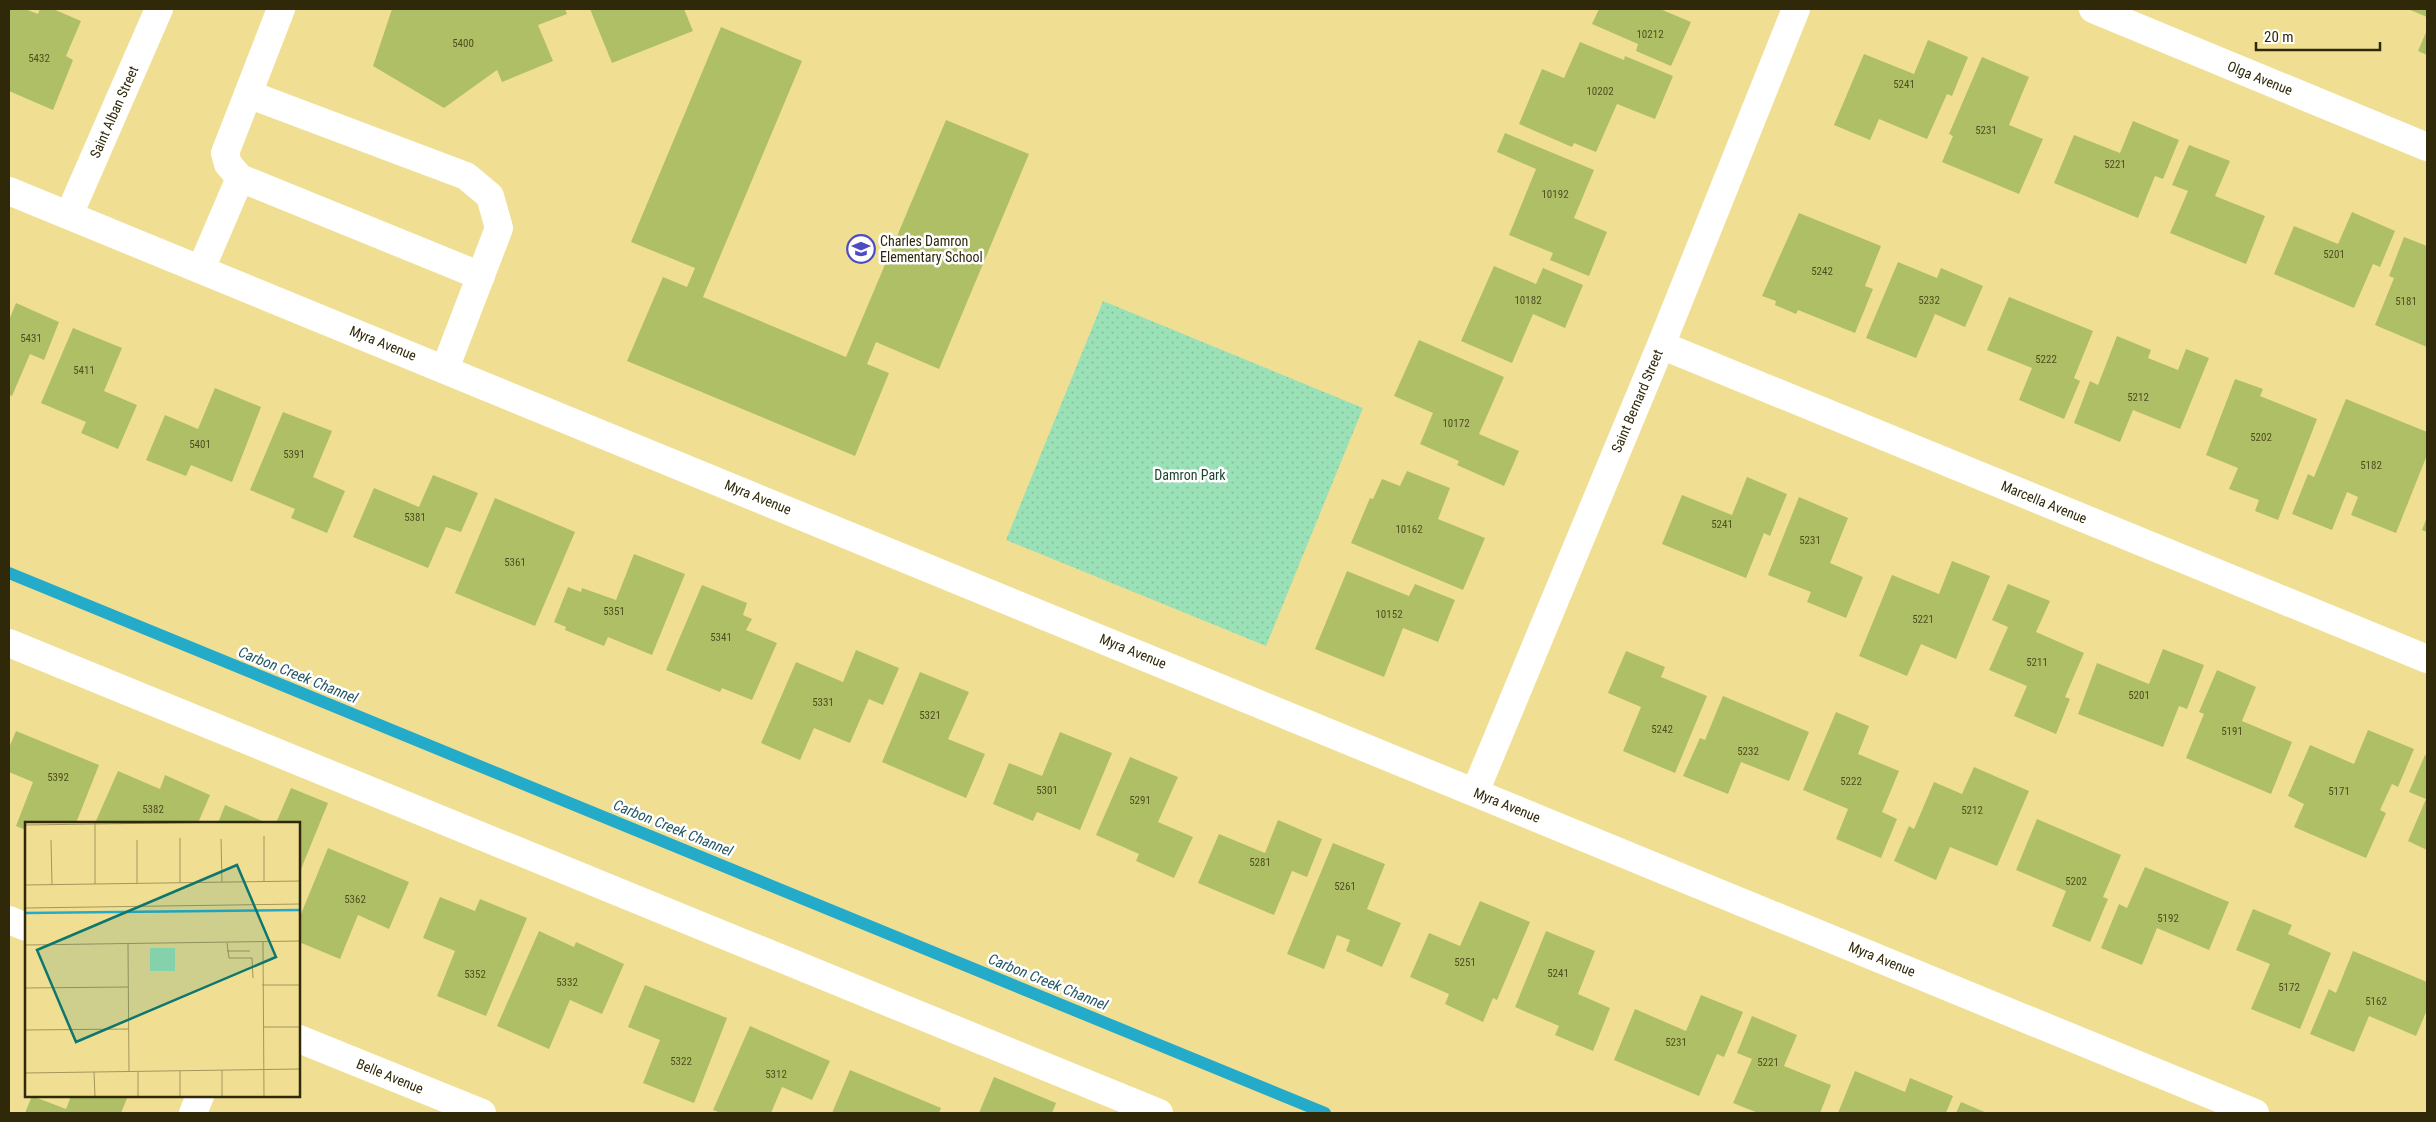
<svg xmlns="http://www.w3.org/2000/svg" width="2436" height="1122" font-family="'Roboto Condensed',sans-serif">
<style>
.park{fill:url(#park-dots)}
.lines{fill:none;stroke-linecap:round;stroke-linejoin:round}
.stream{stroke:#24abc9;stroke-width:12}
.building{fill:#afbf66}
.minor{stroke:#fff;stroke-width:28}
.labels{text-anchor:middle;stroke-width:5;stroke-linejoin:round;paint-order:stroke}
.number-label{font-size:11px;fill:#504e20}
.street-label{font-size:14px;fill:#302909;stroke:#fff}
.poi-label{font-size:14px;fill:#302909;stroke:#fff;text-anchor:start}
.park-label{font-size:14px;fill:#1f4631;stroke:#fff}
.water-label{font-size:15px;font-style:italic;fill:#245764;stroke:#fff}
.inset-river{fill:none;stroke:#24abc9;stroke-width:2.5}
.inset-road{fill:none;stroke:#a3965c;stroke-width:1}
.view{fill:#0f766e;fill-opacity:0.15;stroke:#0f766e;stroke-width:2.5}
.inset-edge{fill:none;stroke:#302909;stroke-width:2.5}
</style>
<defs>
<pattern id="park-dots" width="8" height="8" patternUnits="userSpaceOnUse" patternTransform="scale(1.25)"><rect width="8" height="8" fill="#9be1b7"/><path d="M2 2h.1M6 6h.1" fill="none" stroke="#86c19c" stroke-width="1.8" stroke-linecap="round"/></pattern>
</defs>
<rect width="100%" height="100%" fill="#f0df93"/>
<polygon class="park" points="1103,301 1363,408 1266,646 1006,540"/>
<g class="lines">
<polyline class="stream" points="9,573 1325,1113"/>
</g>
<g class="building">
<polygon points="9,9 25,9 38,14 40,9 53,9 81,21 66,56 73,60 53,110 9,91"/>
<polygon points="392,9 565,9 567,14 538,25 553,61 502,82 497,70 444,108 373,66"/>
<polygon points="590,9 684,9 693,31 612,63"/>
<polygon points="1599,9 1660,9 1691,22 1671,66 1636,51 1638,44 1592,24"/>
<polygon points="2408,9 2427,9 2427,17"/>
<polygon points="721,27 802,61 703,297 846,357 946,120 1029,154 939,369 876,342 867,364 889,373 855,456 627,361 663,277 687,287 695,268 631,242"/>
<polygon points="2427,30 2427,55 2418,51"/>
<polygon points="1928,40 1968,57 1952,96 1947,94 1927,139 1879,119 1870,140 1834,125 1864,54 1914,74"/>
<polygon points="1580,42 1624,60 1625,56 1673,76 1655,119 1617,104 1596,152 1574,143 1572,147 1519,124 1542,69 1564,78"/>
<polygon points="1982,57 2029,77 2009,125 2043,139 2019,194 1942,162 1953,136 1949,134"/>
<polygon points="2133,121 2179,140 2163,179 2155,176 2138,218 2054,183 2074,135 2120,153"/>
<polygon points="1505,133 1594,170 1574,218 1607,232 1589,276 1550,260 1553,253 1509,235 1536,169 1497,152"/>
<polygon points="2189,145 2230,161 2215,196 2265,216 2246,264 2170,233 2188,191 2172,185"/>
<polygon points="2352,212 2395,231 2380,267 2373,264 2354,308 2274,274 2294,226 2338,244"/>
<polygon points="1799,213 1881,246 1865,286 1873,289 1855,333 1798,310 1796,314 1775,305 1776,301 1762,296"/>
<polygon points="2404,237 2427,246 2427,347 2375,325 2394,278 2389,276"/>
<polygon points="1898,262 1937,278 1941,268 1983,286 1965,327 1935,314 1916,358 1866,338"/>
<polygon points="1494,266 1536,284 1543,268 1583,285 1565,328 1533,314 1512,363 1461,341"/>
<polygon points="2009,297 2093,331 2074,378 2080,381 2064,419 2019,400 2032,368 1987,350"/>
<polygon points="16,303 59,322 44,360 30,354 12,396 9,395 9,320"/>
<polygon points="73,328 122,348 104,391 137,405 118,449 81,433 86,422 41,403"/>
<polygon points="2117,336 2151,350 2148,358 2178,370 2186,349 2209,358 2180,429 2133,410 2120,442 2074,423 2090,381 2098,385"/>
<polygon points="1419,340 1504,377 1479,434 1519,451 1504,486 1457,465 1459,461 1420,444 1433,413 1394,396"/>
<polygon points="2235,379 2263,389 2260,396 2317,419 2278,520 2255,511 2259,500 2229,489 2238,468 2206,455"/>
<polygon points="215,388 261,407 232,482 191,465 186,476 146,460 165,415 198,429"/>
<polygon points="2346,399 2427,432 2427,455 2396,533 2351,515 2358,497 2347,492 2332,530 2292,514 2308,474 2314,477"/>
<polygon points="283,412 332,431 313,477 345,491 327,533 291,518 295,509 250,490"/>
<polygon points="1407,471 1450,488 1438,519 1485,538 1463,590 1351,543 1370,498 1373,499 1382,479 1400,486"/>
<polygon points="433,475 478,493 461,532 446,527 428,568 353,537 374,488 419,507"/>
<polygon points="1747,477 1787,494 1770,536 1764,533 1746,578 1662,544 1682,495 1732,515"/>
<polygon points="1799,497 1848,518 1830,563 1863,577 1846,618 1807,602 1811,592 1768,575"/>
<polygon points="495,498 575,532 535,626 455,593"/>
<polygon points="2427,517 2427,532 2422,530"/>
<polygon points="634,554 685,574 652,655 608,637 604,646 565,630 566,627 554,622 568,587 581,592 582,588 616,600"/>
<polygon points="1952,561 1990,576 1956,659 1921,644 1907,676 1859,656 1892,575 1939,594"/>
<polygon points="1347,571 1409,596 1415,584 1455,600 1438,642 1403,628 1384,677 1315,649"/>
<polygon points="2008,584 2050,601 2036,632 2084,653 2065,697 2070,699 2056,734 2014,716 2027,686 1989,670 2008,627 1992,620"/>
<polygon points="702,585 747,603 743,615 752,619 746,630 777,643 752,700 722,688 720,692 666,670"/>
<polygon points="2163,649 2204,665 2187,709 2179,706 2163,747 2078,714 2097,663 2149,684"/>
<polygon points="856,650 899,668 883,705 869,699 850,743 814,728 800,760 761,743 796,662 843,682"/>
<polygon points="1626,651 1665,667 1661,677 1707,696 1675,773 1623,751 1641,707 1608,693"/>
<polygon points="2217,670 2256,687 2242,721 2292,742 2271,794 2186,758 2204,714 2199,712"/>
<polygon points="920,672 969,692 948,739 985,754 966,798 882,762"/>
<polygon points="1723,696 1809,732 1789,781 1741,762 1728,794 1683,776 1700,738 1705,740"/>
<polygon points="1836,712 1869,726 1858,754 1899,771 1882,812 1897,819 1881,858 1836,839 1848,809 1803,790"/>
<polygon points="2368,730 2414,749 2398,787 2392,784 2380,810 2386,813 2366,858 2294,827 2304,804 2288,796 2310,745 2354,764"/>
<polygon points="16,731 99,765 76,823 26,823 26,830 16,826 33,782 9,772 9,748"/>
<polygon points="1060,732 1112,753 1080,830 1037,812 1033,821 993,804 1009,763 1042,776"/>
<polygon points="2425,755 2427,756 2427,850 2408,841 2426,799 2409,792"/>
<polygon points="1130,757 1178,777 1158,822 1193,837 1174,878 1136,861 1139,854 1096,835"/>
<polygon points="1974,767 2029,791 1997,866 1950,847 1936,880 1894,861 1909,826 1914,829 1934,782 1962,794"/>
<polygon points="118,771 160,789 165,775 210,795 198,823 95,823"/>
<polygon points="291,788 328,803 299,874 299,823 276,823"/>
<polygon points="225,805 267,823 218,823"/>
<polygon points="2037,819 2121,855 2103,897 2108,899 2090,942 2052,926 2066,891 2016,870"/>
<polygon points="1278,820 1322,839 1307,877 1292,871 1274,915 1198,883 1219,834 1265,853"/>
<polygon points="1333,843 1385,864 1367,909 1401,923 1382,967 1346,951 1350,940 1337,935 1324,969 1287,954"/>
<polygon points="328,848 409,882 389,929 358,915 340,959 299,942 299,919"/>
<polygon points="2145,867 2229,902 2209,950 2157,928 2142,965 2101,948 2119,904 2127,908"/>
<polygon points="440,897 475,911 480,899 527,918 486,1016 437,996 455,951 423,938"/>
<polygon points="1480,901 1530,922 1497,1000 1493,998 1483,1022 1445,1004 1449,994 1410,977 1429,933 1460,946"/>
<polygon points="2253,909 2292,925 2288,934 2331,953 2300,1029 2251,1009 2270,964 2236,950"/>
<polygon points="539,931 574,947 576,942 624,964 602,1014 570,1000 549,1049 497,1026"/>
<polygon points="1546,931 1595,951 1578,994 1610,1008 1593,1051 1555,1035 1559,1026 1515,1007"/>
<polygon points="2353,951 2427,982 2427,1010 2416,1036 2369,1016 2354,1052 2310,1034 2329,989 2336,993"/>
<polygon points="645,985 727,1018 694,1103 643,1083 660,1040 628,1027"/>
<polygon points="1701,995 1743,1012 1724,1057 1717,1054 1699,1096 1614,1060 1635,1009 1686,1031"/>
<polygon points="1752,1016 1797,1035 1784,1066 1831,1085 1820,1113 1758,1113 1733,1103 1752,1059 1737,1053"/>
<polygon points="750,1026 830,1061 812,1100 782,1087 771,1113 721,1113 713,1110"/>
<polygon points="850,1070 941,1108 939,1113 832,1113"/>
<polygon points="1855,1071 1905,1092 1910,1078 1953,1096 1946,1113 1838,1113"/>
<polygon points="994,1077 1056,1103 1052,1113 979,1113"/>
<polygon points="32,1096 66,1109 71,1096 128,1096 121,1113 25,1113"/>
<polygon points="1961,1102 1987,1113 1956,1113"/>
</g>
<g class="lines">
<g class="minor">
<polyline points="281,9 248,94 466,176 490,196 499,228 445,369"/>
<polyline points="2093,9 2427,147"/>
<polyline points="248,94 225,153 228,164 240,178 481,276"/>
<polyline points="9,191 2255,1113"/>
<polyline points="69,215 159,9"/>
<polyline points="201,269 240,178"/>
<polyline points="1661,345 2427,659"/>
<polyline points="9,643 1159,1113"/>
<polyline points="1475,792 1661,345 1796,9"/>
<polyline points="9,920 26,927"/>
<polyline points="299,1039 482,1113"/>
<polyline points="193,1113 200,1096"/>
</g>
</g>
<defs>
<symbol id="school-ring" viewBox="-11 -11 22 22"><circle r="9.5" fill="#fff" stroke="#4d4cc2" stroke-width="1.5"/><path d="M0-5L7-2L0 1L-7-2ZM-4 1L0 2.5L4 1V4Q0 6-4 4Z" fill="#4d4cc2"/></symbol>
</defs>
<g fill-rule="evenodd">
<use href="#school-ring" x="845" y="233" width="32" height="32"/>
</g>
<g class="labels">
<g class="number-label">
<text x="1650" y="38">10212</text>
<text x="463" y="47">5400</text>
<text x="39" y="62">5432</text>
<text x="1904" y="88">5241</text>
<text x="1600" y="95">10202</text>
<text x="1986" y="134">5231</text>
<text x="2115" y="168">5221</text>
<text x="1555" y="198">10192</text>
<text x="2334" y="258">5201</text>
<text x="1822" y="275">5242</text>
<text x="1528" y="304">10182</text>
<text x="1929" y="304">5232</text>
<text x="2406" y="305">5181</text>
<text x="31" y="342">5431</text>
<text x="2046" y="363">5222</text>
<text x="84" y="374">5411</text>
<text x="2138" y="401">5212</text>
<text x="1456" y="427">10172</text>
<text x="2261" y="441">5202</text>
<text x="200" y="448">5401</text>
<text x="294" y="458">5391</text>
<text x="2371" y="469">5182</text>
<text x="415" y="521">5381</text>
<text x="1722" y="528">5241</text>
<text x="1409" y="533">10162</text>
<text x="1810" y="544">5231</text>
<text x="515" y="566">5361</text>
<text x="614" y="615">5351</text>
<text x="1389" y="618">10152</text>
<text x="1923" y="623">5221</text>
<text x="721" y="641">5341</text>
<text x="2037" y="666">5211</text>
<text x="2139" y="699">5201</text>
<text x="823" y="706">5331</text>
<text x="930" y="719">5321</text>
<text x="1662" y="733">5242</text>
<text x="2232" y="735">5191</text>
<text x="1748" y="755">5232</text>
<text x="58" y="781">5392</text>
<text x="1851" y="785">5222</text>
<text x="1047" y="794">5301</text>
<text x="2339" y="795">5171</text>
<text x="1140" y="804">5291</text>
<text x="153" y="813">5382</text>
<text x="1972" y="814">5212</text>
<text x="1260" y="866">5281</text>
<text x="2076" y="885">5202</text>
<text x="1345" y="890">5261</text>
<text x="355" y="903">5362</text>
<text x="2168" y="922">5192</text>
<text x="1465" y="966">5251</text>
<text x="1558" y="977">5241</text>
<text x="475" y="978">5352</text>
<text x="567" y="986">5332</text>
<text x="2289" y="991">5172</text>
<text x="2376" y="1005">5162</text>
<text x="1676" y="1046">5231</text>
<text x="681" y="1065">5322</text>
<text x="1768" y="1066">5221</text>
<text x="776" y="1078">5312</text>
</g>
<g class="street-label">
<text transform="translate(2260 78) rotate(22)" y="5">Olga Avenue</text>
<text transform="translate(114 112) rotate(-66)" y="5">Saint Alban Street</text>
<text transform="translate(383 343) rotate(22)" y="5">Myra Avenue</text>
<text transform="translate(1637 401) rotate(-67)" y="5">Saint Bernard Street</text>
<text transform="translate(758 497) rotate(22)" y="5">Myra Avenue</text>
<text transform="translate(2044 502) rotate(22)" y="5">Marcella Avenue</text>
<text transform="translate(1133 651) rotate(22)" y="5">Myra Avenue</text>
<text transform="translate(1507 805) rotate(22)" y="5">Myra Avenue</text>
<text transform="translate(1882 959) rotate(22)" y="5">Myra Avenue</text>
<text transform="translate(390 1076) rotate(22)" y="5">Belle Avenue</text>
</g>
<g class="poi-label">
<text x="880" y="246">Charles Damron<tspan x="880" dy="16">Elementary School</tspan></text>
</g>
<g class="park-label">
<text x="1190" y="480">Damron Park</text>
</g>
<g class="water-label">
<text transform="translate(298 675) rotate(22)" y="5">Carbon Creek Channel</text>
<text transform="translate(673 828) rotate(22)" y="5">Carbon Creek Channel</text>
<text transform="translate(1048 982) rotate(22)" y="5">Carbon Creek Channel</text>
</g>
</g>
<g transform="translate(25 822)">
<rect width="275" height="275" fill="#f0df93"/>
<path d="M125 126H150V149H125Z" fill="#9be1b7"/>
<path class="inset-river" d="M0 91 275 88"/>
<path class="inset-road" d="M70 0V62M0 3 211 0M239 14V60M155 16V61M196 17 197 60M26 18 27 63M112 62V18M0 63 275 59M0 86 275 82M238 120 239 275M202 121 204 136H227L228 156M103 122 104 250M0 123 275 119M202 129H225M237 163H275M0 166 103 165M238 205H275M0 208 104 207M197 248V275M69 250 70 275M113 250V275M0 251 275 247M155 275V249"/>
<path class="view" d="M212 43 251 135 51 220 12 128Z"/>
<rect width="275" height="275" class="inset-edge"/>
</g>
<rect width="2436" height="1122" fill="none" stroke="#302909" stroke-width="20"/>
<path d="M2256 42v8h124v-8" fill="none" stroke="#302909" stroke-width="2.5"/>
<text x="2264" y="42" font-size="15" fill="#302909" stroke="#ffffff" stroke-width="4" paint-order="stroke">20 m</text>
</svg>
